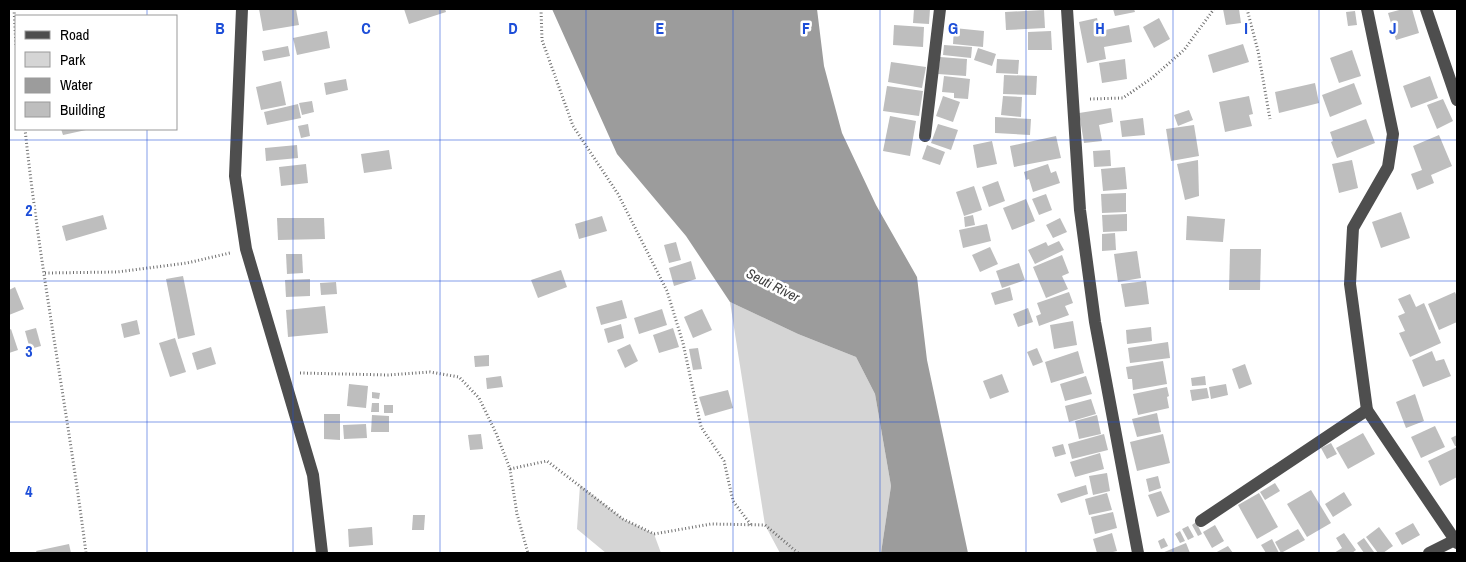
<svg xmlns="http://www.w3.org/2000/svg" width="1466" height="562" font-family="'Archivo Narrow',sans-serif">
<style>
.green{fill:#d5d5d5}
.water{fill:#9c9c9c}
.building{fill:#bebebe}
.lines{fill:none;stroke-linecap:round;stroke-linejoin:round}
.path{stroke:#707070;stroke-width:3;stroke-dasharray:1 2.5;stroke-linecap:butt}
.minor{stroke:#4e4e4e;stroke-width:12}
.grid{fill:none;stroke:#1d4ed8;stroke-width:1;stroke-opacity:0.55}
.labels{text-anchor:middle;stroke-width:5;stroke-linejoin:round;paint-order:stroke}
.water-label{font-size:14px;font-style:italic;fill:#3d3d3d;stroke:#fff}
.grid-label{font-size:16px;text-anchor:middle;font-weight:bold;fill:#1d4ed8;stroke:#fff;stroke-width:5;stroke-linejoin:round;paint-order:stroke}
</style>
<rect width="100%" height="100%" fill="#fff"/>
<g class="green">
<polygon points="730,302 798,334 856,357 875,394 891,486 881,553 780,553 765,525"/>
<polygon points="580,485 623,519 654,534 661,553 606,553 577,529"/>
</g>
<polygon class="water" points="552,9 817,9 824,66 842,133 876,205 917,277 927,360 968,553 881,553 891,486 875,394 856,357 798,334 730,302 686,236 617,154"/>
<g class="building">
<polygon points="259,9 296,9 299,25 263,31"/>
<polygon points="404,9 445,9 446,12 409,24"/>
<polygon points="914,9 930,9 929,24 913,23"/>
<polygon points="1113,9 1134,9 1135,12 1115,16"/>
<polygon points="1223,9 1239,9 1241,23 1226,25"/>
<polygon points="1403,9 1412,9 1419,33 1396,40 1388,13"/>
<polygon points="1044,10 1045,28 1006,30 1005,12"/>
<polygon points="1355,11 1357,25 1348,26 1346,12"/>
<polygon points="1097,18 1100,31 1129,25 1132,42 1104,47 1106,59 1087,63 1079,22"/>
<polygon points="1159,18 1170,39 1154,48 1143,27"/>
<polygon points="894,25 924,27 923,47 893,45"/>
<polygon points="954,28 984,31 983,47 953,44"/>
<polygon points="327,31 330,48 297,55 293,38"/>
<polygon points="1051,31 1052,50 1028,50 1028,32"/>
<polygon points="1243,44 1249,62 1213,73 1208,55"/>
<polygon points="944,45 972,47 971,58 943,55"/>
<polygon points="288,46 290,56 264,61 262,51"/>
<polygon points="978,48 996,54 992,66 974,60"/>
<polygon points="1352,50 1361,76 1339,83 1330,58"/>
<polygon points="940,57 967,59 966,76 938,74"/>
<polygon points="997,59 1019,60 1018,74 996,73"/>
<polygon points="1125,59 1127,79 1102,83 1099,63"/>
<polygon points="891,62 926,67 922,88 888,82"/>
<polygon points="1004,75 1037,76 1036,95 1003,94"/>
<polygon points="944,76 970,79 968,99 954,98 954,93 942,92"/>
<polygon points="1430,76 1438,98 1411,108 1403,86"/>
<polygon points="346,79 348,90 326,95 324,83"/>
<polygon points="281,81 286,105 261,110 256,87"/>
<polygon points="1315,83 1319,103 1279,113 1275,92"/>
<polygon points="1354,83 1362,104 1330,117 1322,95"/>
<polygon points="887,86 923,91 919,116 883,111"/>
<polygon points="943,96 960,102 953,122 936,116"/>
<polygon points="1003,96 1022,97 1021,117 1001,115"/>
<polygon points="1249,96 1253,114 1249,115 1252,126 1225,132 1219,102"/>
<polygon points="1443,99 1453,121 1437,129 1427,105"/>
<polygon points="312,101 314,112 302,115 299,103"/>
<polygon points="298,104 301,118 267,125 264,112"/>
<polygon points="1111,108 1113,122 1099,125 1102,141 1084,143 1079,113"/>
<polygon points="1189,110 1193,120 1178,126 1174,115"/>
<polygon points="890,116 916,121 910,156 883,151"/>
<polygon points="995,117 1031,119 1030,135 995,133"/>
<polygon points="1143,118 1145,135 1122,137 1120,121"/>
<polygon points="1366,119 1375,143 1337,158 1331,142 1333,141 1330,132"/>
<polygon points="308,124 310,136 301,138 298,126"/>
<polygon points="938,124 958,130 951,150 931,143"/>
<polygon points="1194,125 1199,156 1171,161 1166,129"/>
<polygon points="61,129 86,129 86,130 63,135"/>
<polygon points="1439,135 1452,166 1431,175 1434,183 1417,190 1411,174 1422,170 1413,146"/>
<polygon points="1056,136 1061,158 1014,167 1010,146"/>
<polygon points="992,141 997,164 977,168 973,145"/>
<polygon points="297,145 298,158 266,161 265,148"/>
<polygon points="927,145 945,152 940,165 922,159"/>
<polygon points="389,150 392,169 364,173 361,154"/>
<polygon points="1110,150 1111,166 1094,167 1093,151"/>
<polygon points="1198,160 1199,196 1185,200 1177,164"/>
<polygon points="1352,160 1358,188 1339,193 1332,164"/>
<polygon points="306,164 308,183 281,186 279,167"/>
<polygon points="1048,164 1051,173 1056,171 1060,183 1033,192 1029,179 1026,180 1024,172"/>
<polygon points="1125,167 1127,189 1103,191 1101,169"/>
<polygon points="998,181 1005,201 989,207 982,187"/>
<polygon points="974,186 982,210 964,216 956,192"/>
<polygon points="1126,193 1126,212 1102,213 1101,194"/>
<polygon points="1046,194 1052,210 1039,215 1032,199"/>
<polygon points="1026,199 1035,221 1012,230 1003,208"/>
<polygon points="1401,212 1410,238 1381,248 1372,222"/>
<polygon points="1127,214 1127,231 1103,232 1102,215"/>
<polygon points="103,215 107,229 66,241 62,226"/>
<polygon points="973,215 975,225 965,227 964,217"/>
<polygon points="602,216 607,231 579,239 575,224"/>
<polygon points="1187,216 1225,219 1223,242 1186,240"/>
<polygon points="277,218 324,218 325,239 278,240"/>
<polygon points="1060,218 1067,232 1053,238 1046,225"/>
<polygon points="987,224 991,241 963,248 959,230"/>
<polygon points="1115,233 1116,250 1102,251 1102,234"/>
<polygon points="1059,241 1064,250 1035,264 1028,250 1046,242 1048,246"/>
<polygon points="676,242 681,260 669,263 664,245"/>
<polygon points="990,247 998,264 980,272 972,255"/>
<polygon points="1230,249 1261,249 1260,290 1229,290"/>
<polygon points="1137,251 1141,278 1118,282 1114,254"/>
<polygon points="286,254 302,254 303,273 287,274"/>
<polygon points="1062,255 1069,273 1062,276 1068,289 1046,298 1033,267"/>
<polygon points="691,261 696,279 674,286 669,268"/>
<polygon points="1019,263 1025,280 1002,288 996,271"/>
<polygon points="561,270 567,287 538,298 531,280"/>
<polygon points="183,276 195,335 178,339 166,279"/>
<polygon points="310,279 310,296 286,297 285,280"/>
<polygon points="1146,281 1149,304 1125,307 1121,284"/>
<polygon points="336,282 337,294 321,295 320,283"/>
<polygon points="15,287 24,309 9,315 9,290"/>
<polygon points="1010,287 1013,300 995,305 991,293"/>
<polygon points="1069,292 1073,303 1065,306 1069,315 1039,326 1036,316 1041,314 1037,303"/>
<polygon points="1455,292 1457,297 1457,322 1439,330 1428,304"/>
<polygon points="1410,294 1416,307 1424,303 1441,343 1410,357 1399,333 1405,331 1398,316 1405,313 1398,299"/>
<polygon points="622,300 627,318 601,325 596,307"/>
<polygon points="325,306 328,333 288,337 286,310"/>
<polygon points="1028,308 1033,322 1018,327 1013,314"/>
<polygon points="662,309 667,325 639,334 634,318"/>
<polygon points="702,309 712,330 693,338 684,317"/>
<polygon points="137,320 140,334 124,338 121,324"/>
<polygon points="1073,321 1077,345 1054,349 1050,325"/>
<polygon points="621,324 624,338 608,343 604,329"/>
<polygon points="1151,327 1152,341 1127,344 1126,330"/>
<polygon points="36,328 41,346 30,349 25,331"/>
<polygon points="673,328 679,347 659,353 653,335"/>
<polygon points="11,329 18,350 9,353 9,330"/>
<polygon points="175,338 186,372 170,377 159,343"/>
<polygon points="1168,342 1170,358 1130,363 1128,348"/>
<polygon points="630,344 638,361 625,368 617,350"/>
<polygon points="211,347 216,364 197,370 192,353"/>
<polygon points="698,348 702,369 693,370 689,349"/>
<polygon points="1037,348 1043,362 1033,366 1027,352"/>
<polygon points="1078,351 1084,373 1051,383 1045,362"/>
<polygon points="1432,351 1436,361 1444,359 1451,376 1423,387 1412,360"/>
<polygon points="489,355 489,366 475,367 474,356"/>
<polygon points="1163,361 1167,384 1133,390 1132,379 1128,379 1126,367"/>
<polygon points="1245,364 1252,384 1239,389 1232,369"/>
<polygon points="1002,374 1009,392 990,399 983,381"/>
<polygon points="501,376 503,387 487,389 486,378"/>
<polygon points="1086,376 1092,394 1065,401 1060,384"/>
<polygon points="1205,376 1206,385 1192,386 1191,378"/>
<polygon points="349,384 368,386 366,408 347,406"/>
<polygon points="1226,384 1228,395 1211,399 1209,387"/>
<polygon points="1167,387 1169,396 1167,397 1169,408 1138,415 1133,394"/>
<polygon points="1207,388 1209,398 1192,401 1190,390"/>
<polygon points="728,390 733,408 705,416 699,397"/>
<polygon points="372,392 380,393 379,399 372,398"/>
<polygon points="1415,394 1424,421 1406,428 1396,402"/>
<polygon points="1091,399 1096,414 1069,422 1065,406"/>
<polygon points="372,403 379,403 379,412 371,412"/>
<rect x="384" y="405" width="9" height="8"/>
<polygon points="1157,413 1161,432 1137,437 1132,419"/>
<polygon points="324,414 340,414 340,440 324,439"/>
<polygon points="372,415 389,416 389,432 371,432"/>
<polygon points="1097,415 1101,434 1079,439 1075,421"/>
<polygon points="366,424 367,438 344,439 343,425"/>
<polygon points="1435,426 1445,447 1421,458 1411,437"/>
<polygon points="1363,433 1375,454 1348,469 1336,448"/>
<polygon points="481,434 483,449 470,450 468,435"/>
<polygon points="1104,434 1108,450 1072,459 1068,444"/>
<polygon points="1163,434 1170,463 1137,471 1130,442"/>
<polygon points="1457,435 1457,446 1455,446 1451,438"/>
<polygon points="1331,443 1337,454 1327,459 1321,448"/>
<polygon points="1063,444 1066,454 1055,457 1052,447"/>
<polygon points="1457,447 1457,477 1440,486 1428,461"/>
<polygon points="1100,453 1104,469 1075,477 1070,462"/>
<polygon points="1107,473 1110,491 1093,495 1089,476"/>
<polygon points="1158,476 1161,488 1149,492 1146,479"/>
<polygon points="1275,483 1280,491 1265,500 1260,492"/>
<polygon points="1086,485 1088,494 1061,503 1057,494"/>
<polygon points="1311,490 1331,523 1307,537 1287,504"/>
<polygon points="1161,491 1170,512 1157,517 1148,495"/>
<polygon points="1344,492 1352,505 1333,517 1325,504"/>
<polygon points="1107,493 1112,510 1089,515 1085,499"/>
<polygon points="1259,493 1278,527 1257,539 1238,505"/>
<polygon points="1113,512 1117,528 1095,534 1091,517"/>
<polygon points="413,515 425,515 424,530 412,530"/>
<polygon points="1196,522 1202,534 1198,536 1192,525"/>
<polygon points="1413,523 1420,535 1402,545 1395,533"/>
<polygon points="1215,525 1224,541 1212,548 1203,532"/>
<polygon points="1188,526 1194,537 1188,540 1182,529"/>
<polygon points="372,527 373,545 349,547 348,529"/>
<polygon points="1379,527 1393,546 1383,553 1378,553 1366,537"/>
<polygon points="1298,529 1305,540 1281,553 1275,542"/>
<polygon points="1180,531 1185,541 1180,543 1175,534"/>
<polygon points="1112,533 1117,551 1109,553 1097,553 1093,539"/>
<polygon points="1344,533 1356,550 1352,553 1334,553 1342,548 1336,538"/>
<polygon points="1164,538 1168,546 1161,549 1158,541"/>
<polygon points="1364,538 1374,552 1372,553 1364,553 1357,543"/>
<polygon points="1272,539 1279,553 1266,553 1261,545"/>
<polygon points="1186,543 1190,553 1162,553"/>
<polygon points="69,544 71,553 37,553 36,551"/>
<polygon points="1228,546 1233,553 1215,553"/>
</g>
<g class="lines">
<g class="path">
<polyline points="14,9 16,46"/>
<polyline points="541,9 542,40 573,126 618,194 667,291 683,343 701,427 724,461 733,501 751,525"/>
<polyline points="1247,9 1258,51 1270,119"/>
<polyline points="1090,99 1123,98 1152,78 1184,50 1214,9"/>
<path d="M25 129C40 271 68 412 86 553"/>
<polyline points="45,273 117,272 187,263 230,253"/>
<polyline points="300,373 388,375 430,372 459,377 479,398 496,433 510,469 517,514 528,553"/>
<polyline points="510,469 547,461 623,519 654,534 711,524 765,525 798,553"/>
</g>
<g class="minor">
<polyline points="242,9 235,176 246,249 313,475 322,553"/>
<polyline points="1067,9 1080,210 1095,322 1138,553"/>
<polyline points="1367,9 1393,134 1388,167 1353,228 1350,284 1367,410 1457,543"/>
<polyline points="1426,9 1457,100"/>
<polyline points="925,136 940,9"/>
<polyline points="1201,521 1367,410"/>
<polyline points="1429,553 1455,540"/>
</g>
</g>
<path class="grid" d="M147 9V16M293 9V553M440 9V553M586 9V553M733 9V553M880 9V553M1026 9V553M1173 9V553M1319 9V553M147 129V553M9 140H1457M9 281H1457M9 422H1457"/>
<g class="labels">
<g class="water-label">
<text transform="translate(773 285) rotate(27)" y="5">Seuti River</text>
</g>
</g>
<g class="grid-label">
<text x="220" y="34">B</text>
<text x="366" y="34">C</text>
<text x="513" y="34">D</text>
<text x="660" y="34">E</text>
<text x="806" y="34">F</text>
<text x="953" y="34">G</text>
<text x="1100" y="34">H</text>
<text x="1246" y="34">I</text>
<text x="1393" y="34">J</text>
<text x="29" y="216">2</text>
<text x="29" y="357">3</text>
<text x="29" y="497">4</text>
</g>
<rect width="1466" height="562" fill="none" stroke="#000000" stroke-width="20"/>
<rect x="15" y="15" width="162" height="115" fill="#ffffff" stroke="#999999"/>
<rect x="25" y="31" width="25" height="8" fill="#4e4e4e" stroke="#999999"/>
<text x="60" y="40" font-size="15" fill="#000000">Road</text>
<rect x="25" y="52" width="25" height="15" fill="#d5d5d5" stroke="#999999"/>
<text x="60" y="65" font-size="15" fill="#000000">Park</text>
<rect x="25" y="78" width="25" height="15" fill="#9c9c9c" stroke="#999999"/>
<text x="60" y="90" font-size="15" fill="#000000">Water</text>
<rect x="25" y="102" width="25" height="15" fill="#bebebe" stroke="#999999"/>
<text x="60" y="115" font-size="15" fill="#000000">Building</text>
</svg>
